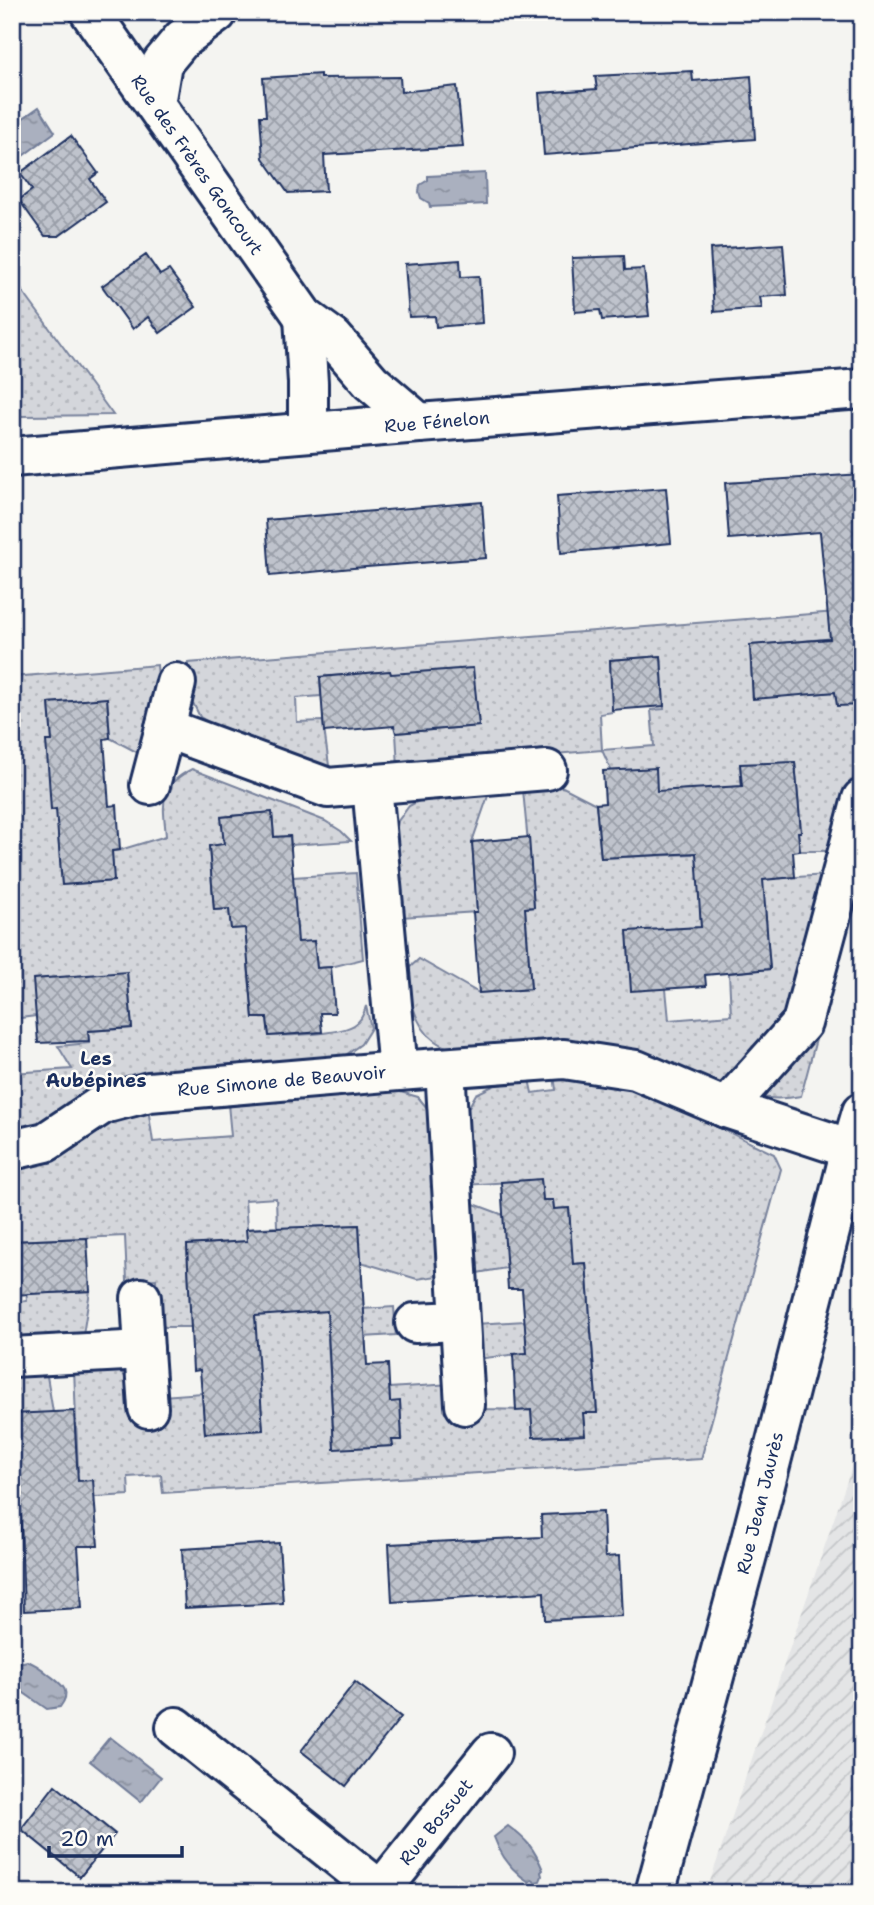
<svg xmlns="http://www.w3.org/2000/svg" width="874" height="1905" font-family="'Shantell Sans',sans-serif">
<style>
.industrial{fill:url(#industrial-furrows)}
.grass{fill:url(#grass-dots);stroke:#78829c;stroke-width:2;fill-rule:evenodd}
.water{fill:url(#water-ripples);stroke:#717c98;stroke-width:2}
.building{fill:url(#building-cross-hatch);stroke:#1b2f5e;stroke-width:2}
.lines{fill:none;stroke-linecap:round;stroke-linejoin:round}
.minor-casing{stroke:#1b2f5e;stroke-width:44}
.major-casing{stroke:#1b2f5e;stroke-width:44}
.minor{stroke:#fdfcf7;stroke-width:38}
.major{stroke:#fdfcf7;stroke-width:38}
.labels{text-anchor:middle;stroke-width:5;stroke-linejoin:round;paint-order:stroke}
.street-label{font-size:18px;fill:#1b2f5e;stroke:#fdfcf7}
.neighbourhood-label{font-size:19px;font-weight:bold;fill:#1b2f5e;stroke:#fdfcf7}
</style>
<defs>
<pattern id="industrial-furrows" width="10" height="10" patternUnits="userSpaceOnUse" patternTransform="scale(1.75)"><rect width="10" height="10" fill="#e4e5e6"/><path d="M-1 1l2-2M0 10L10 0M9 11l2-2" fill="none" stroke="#c3c5c8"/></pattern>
<pattern id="grass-dots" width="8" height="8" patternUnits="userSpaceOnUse" patternTransform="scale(1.75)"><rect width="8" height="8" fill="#d4d6db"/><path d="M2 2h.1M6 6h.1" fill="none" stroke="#b5b8be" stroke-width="1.8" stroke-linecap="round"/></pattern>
<pattern id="water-ripples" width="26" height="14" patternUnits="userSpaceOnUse" patternTransform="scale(1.75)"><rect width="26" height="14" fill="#aab0bf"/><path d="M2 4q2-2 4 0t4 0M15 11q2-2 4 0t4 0" fill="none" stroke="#8a909e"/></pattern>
<pattern id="building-cross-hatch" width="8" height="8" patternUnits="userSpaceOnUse" patternTransform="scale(1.75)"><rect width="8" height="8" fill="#bfc3cc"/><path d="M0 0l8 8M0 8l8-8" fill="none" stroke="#9a9fa9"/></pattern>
</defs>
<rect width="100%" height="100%" fill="#f4f4f1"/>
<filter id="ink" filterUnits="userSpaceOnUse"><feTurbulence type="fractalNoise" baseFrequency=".0143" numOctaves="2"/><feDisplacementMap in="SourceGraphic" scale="14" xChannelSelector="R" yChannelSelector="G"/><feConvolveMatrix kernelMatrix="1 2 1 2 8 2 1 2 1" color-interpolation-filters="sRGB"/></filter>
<g filter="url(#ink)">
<polygon class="industrial" points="862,1437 862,1893 706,1893"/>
<g class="grass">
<polygon points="12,277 113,415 22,416 12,412"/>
<path d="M862 610 835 638 750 646 753 698 838 692 862 697V746L834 851H800L798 832 801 831 795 762 740 765 750 880 827 875 824 1009 801 1096C729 1111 671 1052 603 1045 567 1041 528 1046 492 1048 480 1049 466 1052 454 1050 449 1049 439 1044 435 1041 414 1026 408 994 408 969L419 959 479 993 531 989 525 908 534 907 523 790 563 787 596 804 601 858 692 854 687 789 625 801 602 750 398 767 396 733 479 726 472 668 419 672 392 686 390 671 320 677 321 696 296 698 297 722 323 721 330 773 229 734 200 717 189 695 188 663ZM661 656 664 709 651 710 654 746 602 750 600 714 613 712 610 660ZM765 908 770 969 729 973 731 1015 669 1020 666 989 702 939 700 912Z"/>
<path d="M157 665 159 691 146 757 110 738 107 698 49 703 52 741V809L73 807 58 835 62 885 113 881 112 851 120 850 166 836C163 803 158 786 192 769L325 821 341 831 351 841 291 845 290 836 274 837 272 812 222 817 224 844 209 846 214 910 229 909 231 929 282 925 293 877 356 873 363 959 331 967 317 968 314 941 248 966 253 1018H267L269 1036C290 1035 338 1035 354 1025 361 1021 364 1014 366 1006L371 1028 361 1044 343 1057 12 1134V1073L72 1069 58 1046 89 1043 88 1031 132 1028 127 972 36 1016 12 1019V677Z"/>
<polygon points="489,793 472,842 477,912 401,917 395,837 398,821 409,806 426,797"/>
<path d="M554 1076 601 1077 644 1091 774 1154 781 1169 701 1459 163 1493 161 1475 128 1477 129 1495 12 1502V1475L78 1471 74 1368 119 1369 130 1383 162 1396 202 1393 205 1434 263 1430 247 1242 187 1245 191 1327H158L156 1279 127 1281 125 1236 12 1241V1168L99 1124 148 1108 153 1142 231 1136 228 1104 397 1091 418 1097 432 1114 444 1275 417 1279 361 1262 359 1225 306 1227 311 1312 394 1307 396 1335 328 1339 334 1448 392 1446V1440H402L400 1402H390L389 1388 452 1384 481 1409 531 1410 533 1437 584 1435 583 1413 597 1412 586 1263 506 1268 471 1274 466 1201 571 1240 569 1208 554 1209 553 1200H543L541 1180 465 1185 466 1112 476 1094 497 1084 529 1079 532 1093 556 1090ZM276 1198 277 1227 247 1229 245 1200Z"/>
<polygon points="26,1288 55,1293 90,1291 83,1335 12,1340 12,1303 27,1301"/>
<polygon points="525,1321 527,1353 477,1359 475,1324"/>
<polygon points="46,1370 53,1412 14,1421 12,1372"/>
</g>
<g class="water">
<polygon points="39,107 55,132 12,164 12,126"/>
<polygon points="485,173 486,204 430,207 429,203 421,198 419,192 420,185 428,180 428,176"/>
<path d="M27 1661C36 1664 41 1668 48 1674 61 1684 73 1690 60 1707L47 1709 14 1686 12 1682 13 1671 19 1663Z"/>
<polygon points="110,1737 161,1777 141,1802 90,1761"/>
<path d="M508 1826C527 1840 534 1848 543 1870L541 1872 542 1876 540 1881 535 1882 532 1880 529 1882C512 1871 501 1857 494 1837Z"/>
</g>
<g class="building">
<polygon points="692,71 693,81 751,76 755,139 544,155 539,93 597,89 595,76"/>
<polygon points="320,74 320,78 400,77 401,92 457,86 463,147 324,155 326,191 288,193 263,158 260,116 266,116 263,78"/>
<polygon points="71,136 98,173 90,179 106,202 59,236 45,236 19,200 32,190 20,173"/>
<polygon points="783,244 787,295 760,297 762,308 714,312 710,249"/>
<polygon points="146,255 160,275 169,270 196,307 160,333 148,317 133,329 102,286"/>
<polygon points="624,256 625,270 644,269 649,316 602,320 600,310 575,312 572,258"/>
<polygon points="460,260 461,277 479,276 482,323 436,327 435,316 409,317 405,264"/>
<polygon points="862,474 862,705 837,706 835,692 753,699 750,645 830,639 820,532 729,539 725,483"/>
<polygon points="666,488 671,543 561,553 557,496"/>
<polygon points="482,502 486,558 353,568 270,576 266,520"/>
<polygon points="661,656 664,706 612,710 610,660"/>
<polygon points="473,668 479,726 396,733 394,726 324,732 320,677 390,671 391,674"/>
<polygon points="107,698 110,738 104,739 109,806 117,805 120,850 112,851 114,881 62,885 56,809 51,810 49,779 46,741 52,741 49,703"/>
<polygon points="795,762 801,832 798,832 800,851 793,852 795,877 763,880 770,969 705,975 706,986 631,991 627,931 701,927 696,853 601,858 596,804 605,803 603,771 656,768 657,791 742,786 740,764"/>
<polygon points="272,812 274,837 290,836 298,942 314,941 317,968 331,967 335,1013 320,1013 322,1032 269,1036 267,1018 253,1018 245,928 231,929 229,909 214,910 209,846 224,844 221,817"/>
<polygon points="529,837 534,907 525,908 531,989 479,993 473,912 477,912 472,842"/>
<polygon points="127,972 132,1028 88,1031 89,1041 38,1043 33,979"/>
<polygon points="541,1179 543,1200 553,1200 554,1209 569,1208 573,1264 586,1263 597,1413 583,1413 585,1435 533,1437 531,1410 516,1411 513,1354 527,1353 522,1289 508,1289 501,1182"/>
<polygon points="359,1225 367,1365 388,1364 390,1402 400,1401 402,1440 392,1440 393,1446 334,1449 327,1311 255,1316 263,1430 205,1433 200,1370 193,1371 187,1245 247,1241 246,1229"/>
<polygon points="87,1238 90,1291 12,1295 12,1241"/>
<polygon points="74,1411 78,1481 93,1480 98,1546 78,1546 82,1608 24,1611 19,1475 12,1475 12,1414"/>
<polygon points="603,1512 605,1557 619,1556 622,1616 545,1620 544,1592 392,1602 389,1544 542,1537 541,1515"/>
<polygon points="279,1543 283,1603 185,1608 182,1549"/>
<polygon points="355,1682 401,1717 346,1786 301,1751"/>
<polygon points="55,1785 115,1834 80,1877 21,1829"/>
</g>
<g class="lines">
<defs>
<g id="minor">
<polyline points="90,12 304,317 333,338 371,382 419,423"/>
<polyline points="155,104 162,63 182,39 217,13"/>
<polyline points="304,317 308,383 308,432"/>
<polyline points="12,457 419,423 862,389"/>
<polyline points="165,728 176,683"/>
<polyline points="150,785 165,728 328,788 547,770"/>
<polyline points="372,785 398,1071"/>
<polyline points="445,1068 465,1405"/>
<polyline points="726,1108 802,1023 862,799"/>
<polyline points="12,1150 46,1142 103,1104 149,1092 398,1071 564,1059 636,1070 726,1108 851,1149"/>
<polyline points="141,1298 144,1350"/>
<polyline points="415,1323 459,1321"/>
<polyline points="12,1357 144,1350 148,1408"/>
<polyline points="176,1727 381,1891"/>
<polyline points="379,1893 491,1753"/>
</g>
<polyline id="major" points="655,1893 748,1551 851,1149 862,1112"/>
</defs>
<use href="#minor" class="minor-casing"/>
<use href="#major" class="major-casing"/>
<use href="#minor" class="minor"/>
<use href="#major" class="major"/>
</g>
</g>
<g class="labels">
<g class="street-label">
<text transform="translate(197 165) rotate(55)" y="6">Rue des Frères Goncourt</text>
<text transform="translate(437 422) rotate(-5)" y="6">Rue Fénelon</text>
<text transform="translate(282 1081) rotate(-5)" y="6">Rue Simone de Beauvoir</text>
<text transform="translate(760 1503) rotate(-76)" y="6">Rue Jean Jaurès</text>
<text transform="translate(436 1822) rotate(-51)" y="6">Rue Bossuet</text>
</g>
<g class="neighbourhood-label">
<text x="96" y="1065">Les<tspan x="96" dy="22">Aubépines</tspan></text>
</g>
</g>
<rect width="874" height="1905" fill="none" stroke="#fdfcf7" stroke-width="42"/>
<rect x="21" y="21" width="832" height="1863" fill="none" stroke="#1b2f5e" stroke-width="2.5" filter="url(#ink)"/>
<path d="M49 1846v10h133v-10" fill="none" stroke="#1b2f5e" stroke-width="3.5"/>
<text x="60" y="1846" font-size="21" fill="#1b2f5e" stroke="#fdfcf7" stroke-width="5" paint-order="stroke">20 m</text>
</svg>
